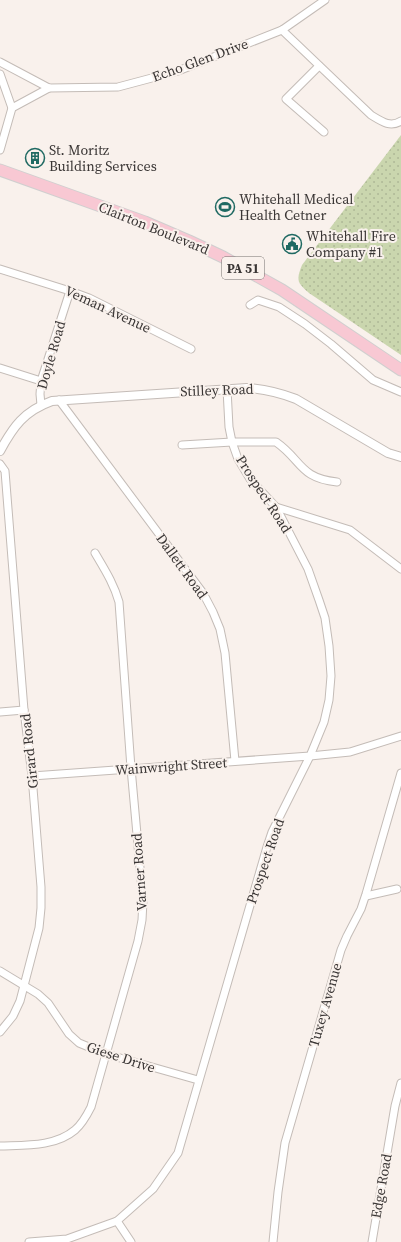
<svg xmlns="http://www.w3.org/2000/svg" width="401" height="1242" font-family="'Source Serif 4',serif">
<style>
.grass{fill:url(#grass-dots)}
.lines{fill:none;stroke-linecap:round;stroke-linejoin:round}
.minor-casing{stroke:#c4bcb7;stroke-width:9}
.tertiary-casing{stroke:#c4bcb7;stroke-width:10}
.trunk-casing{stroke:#d0cfcf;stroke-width:13}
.minor{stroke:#fff;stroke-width:7}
.tertiary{stroke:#fff;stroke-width:8}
.trunk{stroke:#f8c8d3;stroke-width:11}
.labels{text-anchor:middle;stroke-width:4;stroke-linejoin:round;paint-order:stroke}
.shield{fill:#f9f1ec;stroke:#736e6c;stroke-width:1}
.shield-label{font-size:13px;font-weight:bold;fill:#3a3635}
.street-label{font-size:14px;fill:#3a3635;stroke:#f9f1ec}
.poi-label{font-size:14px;fill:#3a3635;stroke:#f9f1ec;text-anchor:start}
</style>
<defs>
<pattern id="grass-dots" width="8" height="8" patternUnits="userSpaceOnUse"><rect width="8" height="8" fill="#cad6ae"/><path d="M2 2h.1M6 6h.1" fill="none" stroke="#aeb896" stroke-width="1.8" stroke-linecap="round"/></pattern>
</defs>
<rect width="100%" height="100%" fill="#f9f1ec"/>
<path class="grass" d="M401 135V355L309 293C297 283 296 280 302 265Z"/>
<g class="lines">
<defs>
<g id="minor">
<path d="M282 30 371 115C381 121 390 128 401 121"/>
<polyline points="0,62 49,88 118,87 178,71 282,30 325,0"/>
<polyline points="319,66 286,99 324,132"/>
<polyline points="0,74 12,108"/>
<polyline points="0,150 12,108 49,88"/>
<polyline points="0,269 70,291 89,298 191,349"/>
<polyline points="250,305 258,300 279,307 305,324 331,344 373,380 401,392"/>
<polyline points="0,368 41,381"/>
<polyline points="59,400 203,593 213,612 220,629 225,653 235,761"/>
<polyline points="41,405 40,394 41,381 70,291"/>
<path d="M182 445 232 442H276C302 460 299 478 337 482"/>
<polyline points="0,464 5,471 24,710 32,776 41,887 41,908 39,928 20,1001 13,1016 0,1032"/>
<polyline points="276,507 350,530 401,569"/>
<polyline points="0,712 24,710"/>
<polyline points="32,776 310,756 350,752 401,736"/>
<polyline points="366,896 397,889"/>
<polyline points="0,971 38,994 48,1003 69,1034 79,1043 106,1054 198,1080"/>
<path d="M0 1146C25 1145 55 1147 75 1130 82 1124 87 1115 91 1107L138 941 142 920 143 901 131 768 119 602C114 584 105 570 95 553"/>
<polyline points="117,1221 131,1242"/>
<polyline points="29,1242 67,1239 117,1221 153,1189 178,1153 267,847 272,832 310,756 324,722 329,700 331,676 329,646 325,618 319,600 308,569 276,507 250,479 238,459 232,442 229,427 227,389"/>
<polyline points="273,1242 278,1192 285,1143 341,950 347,936 361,909 366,894 401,773"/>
<polyline points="372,1242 395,1106 401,1083"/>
</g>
<path id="tertiary" d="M0 451C13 427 24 411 52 401L247 388C265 389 280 393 296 399L388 453 401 457"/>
<polyline id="trunk" points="0,170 145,222 189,241 223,257 282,290 401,370"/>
</defs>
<use href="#minor" class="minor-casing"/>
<use href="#tertiary" class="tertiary-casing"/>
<use href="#trunk" class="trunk-casing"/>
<use href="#minor" class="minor"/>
<use href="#tertiary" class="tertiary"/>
<use href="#trunk" class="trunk"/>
</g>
<defs>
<symbol id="building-ring" viewBox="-11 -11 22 22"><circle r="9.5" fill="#f9f1ec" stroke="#1f6962" stroke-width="1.5"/><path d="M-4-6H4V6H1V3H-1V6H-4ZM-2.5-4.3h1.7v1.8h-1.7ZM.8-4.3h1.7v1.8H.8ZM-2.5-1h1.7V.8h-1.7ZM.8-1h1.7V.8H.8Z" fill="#1f6962"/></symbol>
<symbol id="stadium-ring" viewBox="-11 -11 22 22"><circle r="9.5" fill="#f9f1ec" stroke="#1f6962" stroke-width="1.5"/><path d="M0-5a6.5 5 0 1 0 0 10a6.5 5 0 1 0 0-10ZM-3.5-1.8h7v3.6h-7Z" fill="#1f6962"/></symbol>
<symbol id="civic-ring" viewBox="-11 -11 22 22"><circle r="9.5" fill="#f9f1ec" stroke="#1f6962" stroke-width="1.5"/><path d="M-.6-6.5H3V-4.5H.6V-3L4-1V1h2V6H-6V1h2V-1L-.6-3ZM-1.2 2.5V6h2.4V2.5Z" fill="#1f6962"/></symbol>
</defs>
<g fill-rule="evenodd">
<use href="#building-ring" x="24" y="147" width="22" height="22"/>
<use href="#stadium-ring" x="214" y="196" width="22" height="22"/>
<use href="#civic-ring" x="281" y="233" width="22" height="22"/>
</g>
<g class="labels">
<rect class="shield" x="222" y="257" width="42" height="22" rx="3"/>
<g class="shield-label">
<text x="243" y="273">PA 51</text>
</g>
<g class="street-label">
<text transform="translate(200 60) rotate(-20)" y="5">Echo Glen Drive</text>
<text transform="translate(154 228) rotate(22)" y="5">Clairton Boulevard</text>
<text transform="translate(108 309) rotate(25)" y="5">Veman Avenue</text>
<text transform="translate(51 355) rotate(-74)" y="5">Doyle Road</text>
<text transform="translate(217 390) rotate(-2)" y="5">Stilley Road</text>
<text transform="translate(264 494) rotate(57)" y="5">Prospect Road</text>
<text transform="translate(182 566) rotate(54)" y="5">Dallett Road</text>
<text transform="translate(29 751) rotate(-96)" y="5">Girard Road</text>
<text transform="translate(171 766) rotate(-4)" y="5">Wainwright Street</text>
<text transform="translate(265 861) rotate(-71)" y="5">Prospect Road</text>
<text transform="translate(139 872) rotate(-94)" y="5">Varner Road</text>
<text transform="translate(325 1005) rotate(-74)" y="5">Tuxey Avenue</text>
<text transform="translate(121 1057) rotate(18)" y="5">Giese Drive</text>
<text transform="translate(381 1186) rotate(-80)" y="5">Edge Road</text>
</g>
<g class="poi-label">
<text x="49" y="155">St. Moritz<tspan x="49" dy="16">Building Services</tspan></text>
<text x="239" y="204">Whitehall Medical<tspan x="239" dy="16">Health Cetner</tspan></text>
<text x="306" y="241">Whitehall Fire<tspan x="306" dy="16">Company #1</tspan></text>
</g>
</g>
</svg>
